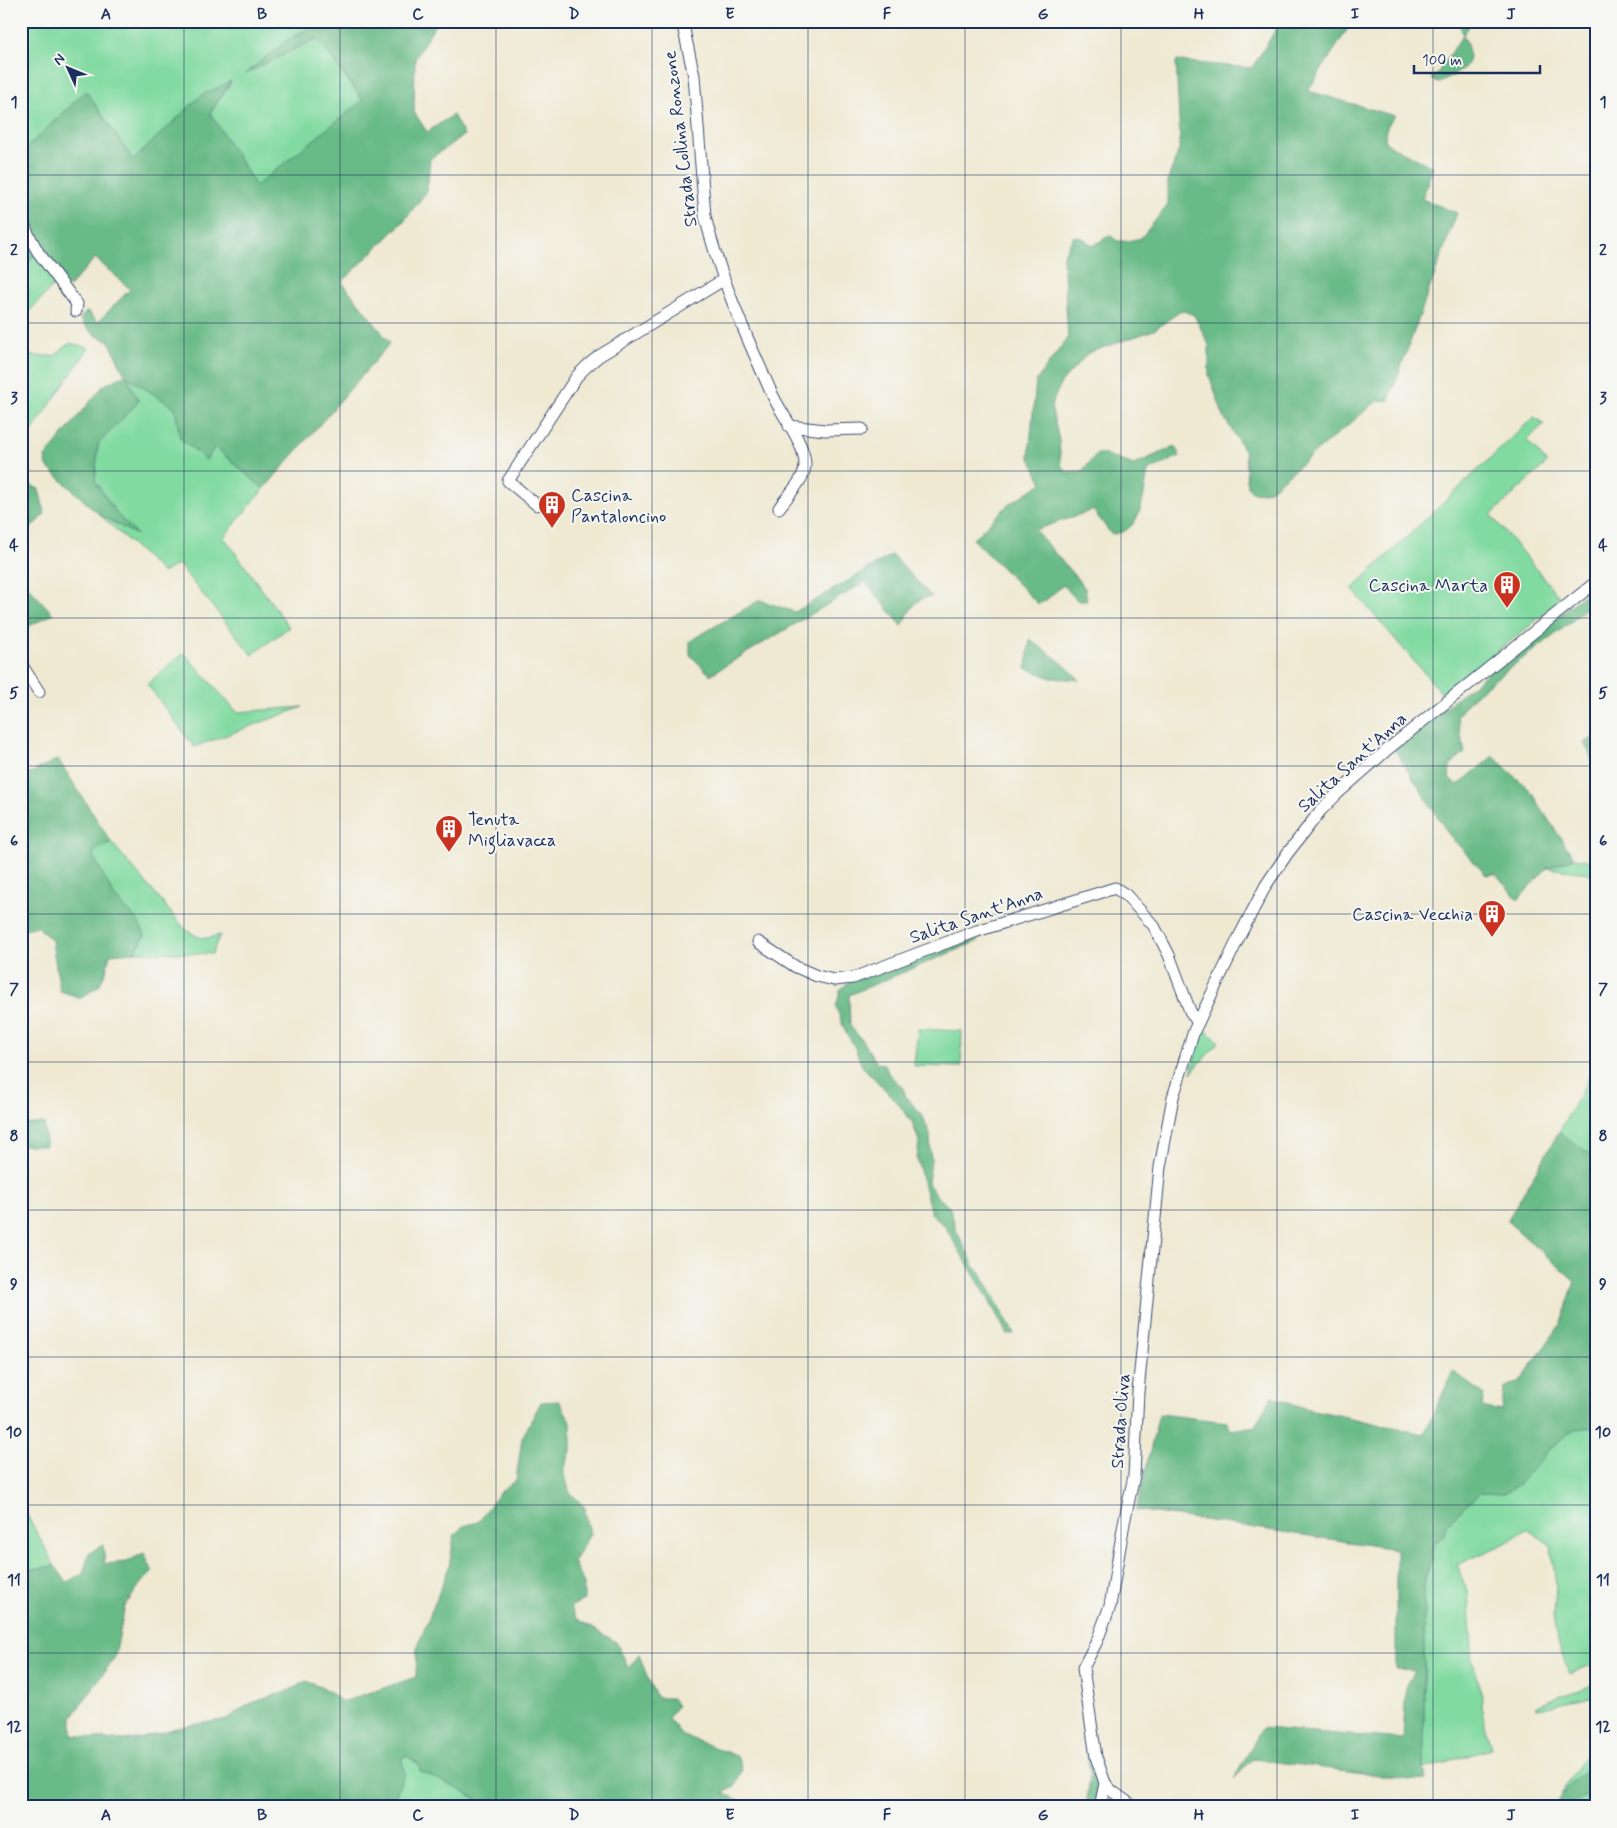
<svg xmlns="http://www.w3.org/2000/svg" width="1617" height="1828" font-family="Mynerve,sans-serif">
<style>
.green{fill:#81daa0;stroke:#4e847f}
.forest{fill:#68ba86;stroke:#427472}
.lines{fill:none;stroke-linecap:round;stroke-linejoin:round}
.minor-casing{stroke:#3b4b6f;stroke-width:13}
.minor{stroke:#fff;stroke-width:11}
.grid{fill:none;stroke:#1b2f5e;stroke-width:1;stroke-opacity:0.55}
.labels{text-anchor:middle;stroke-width:4;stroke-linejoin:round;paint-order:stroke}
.street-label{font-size:18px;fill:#1b2f5e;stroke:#f6f6f2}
.poi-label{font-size:18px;fill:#1b2f5e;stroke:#f6f6f2;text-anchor:start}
.neatline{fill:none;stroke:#1b2f5e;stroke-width:2}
.grid-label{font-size:16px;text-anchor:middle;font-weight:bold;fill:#1b2f5e}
</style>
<rect width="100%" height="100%" fill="#f6f6f2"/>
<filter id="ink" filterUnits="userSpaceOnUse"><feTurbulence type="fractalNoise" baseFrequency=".02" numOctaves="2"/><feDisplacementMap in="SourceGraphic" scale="10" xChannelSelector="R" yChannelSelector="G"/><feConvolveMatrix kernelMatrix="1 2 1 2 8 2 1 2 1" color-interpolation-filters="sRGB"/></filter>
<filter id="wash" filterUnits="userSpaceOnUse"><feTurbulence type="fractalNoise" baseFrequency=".0096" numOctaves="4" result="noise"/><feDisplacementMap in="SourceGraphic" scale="20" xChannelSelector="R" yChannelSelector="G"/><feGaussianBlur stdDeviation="1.12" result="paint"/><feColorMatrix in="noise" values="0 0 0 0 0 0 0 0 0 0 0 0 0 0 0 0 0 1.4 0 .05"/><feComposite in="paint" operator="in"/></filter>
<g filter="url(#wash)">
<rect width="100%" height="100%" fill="#efe9d2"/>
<g class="green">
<polygon points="21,21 321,21 286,41 309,44 317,38 363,101 256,186 210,113 231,83 202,95 133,160 86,91 21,153"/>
<polygon points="35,253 56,283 21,320 21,274"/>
<polygon points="70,343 89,348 21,447 21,356 54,356"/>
<polygon points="125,375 175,408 180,438 206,460 215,447 264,489 224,537 289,627 252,655 178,564 163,573 100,515 135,534 117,514 95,481 98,444 139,401"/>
<polygon points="1534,417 1544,424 1527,440 1547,463 1491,515 1562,600 1443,695 1352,589"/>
<polygon points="184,653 237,712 303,707 194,747 147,684"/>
<path d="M111 842 185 929C200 939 203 940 220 935L212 954 135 952 145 935 137 920 114 896 91 853Z"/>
<polygon points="1574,858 1596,861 1596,874 1547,868"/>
<polygon points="1202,1027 1219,1042 1191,1073"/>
<polygon points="918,1029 962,1031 961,1067 914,1066"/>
<polygon points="1596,1065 1596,1159 1559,1132"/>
<polygon points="1596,1427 1596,1663 1569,1674 1559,1646 1554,1617 1556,1585 1551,1545 1527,1529 1506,1543 1457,1565 1468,1594 1473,1661 1482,1695 1481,1706 1491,1749 1424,1769 1424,1578 1432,1559 1434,1544 1443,1536 1446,1526 1457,1513 1481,1492 1503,1494 1549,1450 1574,1429"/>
<polygon points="21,1504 55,1566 21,1571"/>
<polygon points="1596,1684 1596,1699 1587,1698 1538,1708 1536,1707 1538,1704"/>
<polygon points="1596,1738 1596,1765 1586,1770 1561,1795"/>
<polygon points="405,1755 489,1807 390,1807 397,1793 402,1760"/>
<polygon points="1596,1788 1596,1807 1570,1807"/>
</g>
<g class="forest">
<path d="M321 21H437L415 59 414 112 427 132 453 115 464 135 430 159 427 191 403 222 342 282 390 343 264 489 215 447 206 460 180 438 175 408 126 376 139 401 98 444 95 481 117 514 137 535 100 515 47 467 45 457 103 386 125 375 109 341C97 337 86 330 80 319L87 311 98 322 130 289 95 258 69 287 34 254 21 274V153L86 91 133 160 202 95 231 81 210 113 256 186 363 100 317 38 245 74 286 41Z"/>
<path d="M1281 21H1338L1349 27 1308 91 1395 116C1388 124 1383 131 1386 143L1433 167 1422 199 1457 213 1389 400 1377 401 1270 490C1260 493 1254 495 1247 486L1245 452 1224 417 1209 375V345L1194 315 1182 310 1154 330 1088 353 1061 383 1051 406 1059 440 1061 465 1067 472 1082 471 1097 454H1104L1134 465 1175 446 1180 456 1148 471C1143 494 1143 534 1111 534L1093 510 1035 530 1085 588 1087 601H1078L1063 585 1045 601 1038 604 973 539 1008 505 1042 483 1029 456 1036 381 1068 337 1063 256 1074 236 1083 238 1093 246 1110 235 1117 241H1128L1141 238 1168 205V179L1179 150 1180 139 1176 61 1252 68Z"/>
<path d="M1459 21H1471L1463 35C1478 65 1463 71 1439 83L1431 79 1437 74 1463 35Z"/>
<polygon points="21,481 39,489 45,514 21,537"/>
<path d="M892 555 932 597C914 597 910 612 902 626L865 582 710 675 690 655V641L760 600 795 612Z"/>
<polygon points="21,579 53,614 21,630"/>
<path d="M1596 585V598C1562 635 1516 660 1478 693 1470 699 1464 708 1457 716L1465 753 1450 765 1449 778 1458 785 1493 756 1534 794 1538 804 1574 858 1547 868 1518 900 1496 874 1486 875 1450 836 1394 749Z"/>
<polygon points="1030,639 1067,667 1080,680 1051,678 1026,668"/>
<polygon points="1596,736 1596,775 1590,754 1584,743"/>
<polygon points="58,759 111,842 92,853 114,896 137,920 145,935 135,952 110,954 106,971 99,986 81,998 60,991 52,941 37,926 21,931 21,778"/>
<polygon points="984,935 978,941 849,995 850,1026 861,1039 877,1063 885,1064 888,1073 903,1088 906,1097 923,1116 930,1135 931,1160 928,1183 936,1195 950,1208 956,1230 974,1266 981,1273 1014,1334 1007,1334 985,1293 945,1227 931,1213 917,1159 919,1141 912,1122 897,1102 862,1066 855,1048 845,1031 836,1007 840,991 848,982"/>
<polygon points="44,1123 46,1146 21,1145 21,1125"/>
<polygon points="1559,1132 1596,1159 1596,1427 1574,1429 1549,1450 1519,1484 1503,1494 1481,1493 1457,1513 1446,1526 1443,1536 1434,1544 1432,1559 1424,1578 1424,1769 1426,1781 1253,1759 1234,1779 1262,1728 1403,1739 1406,1685 1414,1670 1396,1669 1396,1549 1136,1510 1159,1414 1227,1422 1231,1430 1255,1426 1272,1396 1305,1408 1424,1434 1453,1371 1484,1394 1482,1407 1501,1411 1504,1389 1521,1380 1560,1325 1575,1281 1507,1221"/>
<polygon points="559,1401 571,1422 571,1451 564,1470 569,1491 584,1506 590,1534 573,1562 584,1584 584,1600 570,1607 576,1618 616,1642 629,1668 639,1654 649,1682 657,1698 672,1698 677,1706 668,1718 682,1735 737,1756 742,1770 735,1787 723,1793 743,1802 757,1802 767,1807 489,1807 463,1791 420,1771 419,1764 405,1755 402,1760 405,1773 390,1807 21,1807 21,1571 55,1566 67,1582 83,1574 89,1553 103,1545 105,1564 126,1562 144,1553 153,1572 141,1583 125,1606 115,1657 72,1717 72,1735 114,1740 139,1739 180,1727 227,1719 249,1704 292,1689 306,1681 329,1691 342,1702 416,1677 417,1648 449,1567 454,1536 463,1526 478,1522 500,1492 516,1480 522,1438 541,1402"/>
<polygon points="1084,1714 1099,1782 1096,1807 1086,1807 1090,1777 1082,1716"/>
<path d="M1596 1765V1788L1570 1807H1554C1564 1791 1579 1774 1596 1765Z"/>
</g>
</g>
<g filter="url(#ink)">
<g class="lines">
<defs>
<g id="minor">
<path d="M682 21 694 76 705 216C720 278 746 336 772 394 781 414 806 444 805 466 804 481 787 496 779 508"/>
<polyline points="21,216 27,232 38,252 77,304 76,311"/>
<polyline points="789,426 825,430 862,429"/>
<polyline points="537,505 508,481 577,376 587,366 599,356 723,280"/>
<polyline points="21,664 39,692"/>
<polyline points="758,942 796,967 817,976 834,980 853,978 977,931 1115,888 1126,895 1154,926 1169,955 1190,1011 1198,1023"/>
<polyline points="1105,1783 1112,1791 1134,1807"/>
<polyline points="1100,1807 1105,1783 1096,1757 1083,1668 1097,1641 1110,1606 1124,1523 1134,1476 1138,1392 1160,1167 1173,1097 1194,1031 1240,935 1266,885 1287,854 1321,810 1337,794 1388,749 1596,582"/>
</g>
</defs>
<use href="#minor" class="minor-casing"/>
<use href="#minor" class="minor"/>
</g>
</g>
<path class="grid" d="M184 21V1807M340 21V1807M496 21V1807M652 21V1807M808 21V1807M965 21V1807M1121 21V1807M1277 21V1807M1433 21V1807M21 175H1596M21 323H1596M21 471H1596M21 618H1596M21 766H1596M21 914H1596M21 1062H1596M21 1210H1596M21 1357H1596M21 1505H1596M21 1653H1596"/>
<defs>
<symbol id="building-pin" viewBox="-11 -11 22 30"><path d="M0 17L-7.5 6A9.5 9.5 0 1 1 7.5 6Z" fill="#c8321e" stroke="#f6f6f2"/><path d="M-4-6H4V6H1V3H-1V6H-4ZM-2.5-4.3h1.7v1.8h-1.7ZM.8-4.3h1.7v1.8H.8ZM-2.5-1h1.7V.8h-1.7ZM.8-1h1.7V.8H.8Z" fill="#fff"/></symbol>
</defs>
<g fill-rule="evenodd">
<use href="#building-pin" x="536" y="489" width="32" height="43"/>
<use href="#building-pin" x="1491" y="569" width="32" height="43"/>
<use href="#building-pin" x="433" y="813" width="32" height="43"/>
<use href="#building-pin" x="1476" y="898" width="32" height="43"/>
</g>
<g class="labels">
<g class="street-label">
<text transform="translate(680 139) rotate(-97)" y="6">Strada Collina Ronzone</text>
<text transform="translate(1352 762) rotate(-42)" y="6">Salita Sant'Anna</text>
<text transform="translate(976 915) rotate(-19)" y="6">Salita Sant'Anna</text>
<text transform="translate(1120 1421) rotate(-86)" y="6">Strada Oliva</text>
</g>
<g class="poi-label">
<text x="571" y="501">Cascina<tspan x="571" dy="21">Pantaloncino</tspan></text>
<text x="1488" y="591" text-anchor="end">Cascina Marta</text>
<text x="468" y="825">Tenuta<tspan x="468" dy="21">Migliavacca</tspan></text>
<text x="1473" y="920" text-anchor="end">Cascina Vecchia</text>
</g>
</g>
<rect width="1617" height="1828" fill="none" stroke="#f6f6f2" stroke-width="55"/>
<g transform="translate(68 68) rotate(314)" stroke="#f6f6f2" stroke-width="4" paint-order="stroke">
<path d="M0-4L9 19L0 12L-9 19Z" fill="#1b2f5e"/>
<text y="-8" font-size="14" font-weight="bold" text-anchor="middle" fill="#1b2f5e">N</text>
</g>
<path d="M1414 65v8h126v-8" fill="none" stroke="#1b2f5e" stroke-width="2.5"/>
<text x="1422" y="65" font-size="15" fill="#1b2f5e" stroke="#f6f6f2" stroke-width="4" paint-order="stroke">100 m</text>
<rect x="28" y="28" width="1562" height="1772" class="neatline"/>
<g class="grid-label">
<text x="106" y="19">A</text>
<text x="262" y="19">B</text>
<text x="418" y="19">C</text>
<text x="574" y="19">D</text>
<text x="730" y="19">E</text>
<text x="887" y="19">F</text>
<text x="1043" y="19">G</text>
<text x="1199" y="19">H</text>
<text x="1355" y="19">I</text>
<text x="1511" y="19">J</text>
<text x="14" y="107">1</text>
<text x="1603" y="107">1</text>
<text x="14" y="255">2</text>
<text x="1603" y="255">2</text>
<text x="14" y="403">3</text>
<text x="1603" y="403">3</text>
<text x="14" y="550">4</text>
<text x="1603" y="550">4</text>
<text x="14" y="698">5</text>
<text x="1603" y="698">5</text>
<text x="14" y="846">6</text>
<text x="1603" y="846">6</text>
<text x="14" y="994">7</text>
<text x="1603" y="994">7</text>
<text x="14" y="1141">8</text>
<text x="1603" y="1141">8</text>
<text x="14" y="1289">9</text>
<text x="1603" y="1289">9</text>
<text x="14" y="1437">10</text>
<text x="1603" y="1437">10</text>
<text x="14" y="1585">11</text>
<text x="1603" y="1585">11</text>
<text x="14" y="1732">12</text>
<text x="1603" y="1732">12</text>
<text x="106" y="1820">A</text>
<text x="262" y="1820">B</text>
<text x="418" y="1820">C</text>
<text x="574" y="1820">D</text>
<text x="730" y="1820">E</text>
<text x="887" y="1820">F</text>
<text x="1043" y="1820">G</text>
<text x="1199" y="1820">H</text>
<text x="1355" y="1820">I</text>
<text x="1511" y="1820">J</text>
</g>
</svg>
